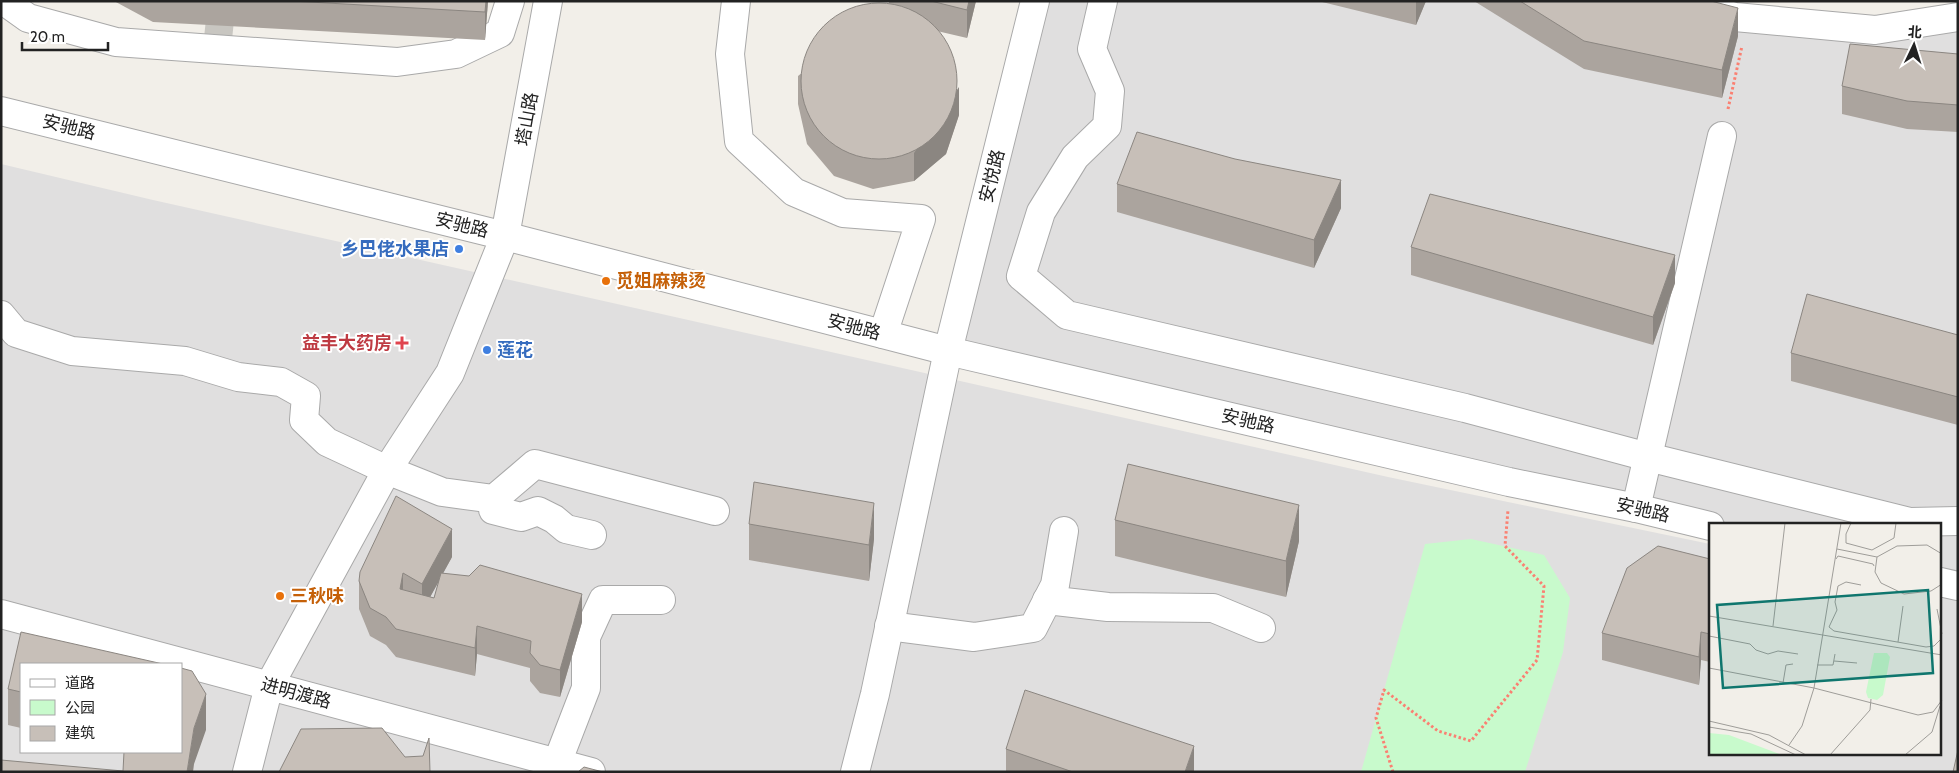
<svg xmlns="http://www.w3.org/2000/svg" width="1959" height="773" font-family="Cabin,'Noto Sans SC',sans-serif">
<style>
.residential{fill:#e0dfdf;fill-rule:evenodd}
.park{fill:#c8facc}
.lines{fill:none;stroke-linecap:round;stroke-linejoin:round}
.minor-tunnel{stroke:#c8c6c1;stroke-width:28;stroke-dasharray:28 14;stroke-linecap:butt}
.minor-casing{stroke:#a9a9a9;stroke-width:30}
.path{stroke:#fa8072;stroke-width:3;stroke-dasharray:2.5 2.5;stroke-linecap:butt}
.minor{stroke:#fff;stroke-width:28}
.wall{fill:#aba49e;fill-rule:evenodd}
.shaded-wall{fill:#8b8681}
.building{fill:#c7bfb8;stroke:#8b8681}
.shop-dot{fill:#3f7fe0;stroke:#fff;stroke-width:2}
.food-dot{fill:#e8710a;stroke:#fff;stroke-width:2}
.health-dot{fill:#e0444e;stroke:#fff;stroke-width:2}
.labels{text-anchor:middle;stroke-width:4;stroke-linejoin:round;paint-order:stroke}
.street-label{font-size:18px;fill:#222;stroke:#fff}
.shop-label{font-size:18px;font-weight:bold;fill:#366cbe;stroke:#fff;text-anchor:end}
.food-label{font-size:18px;font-weight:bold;fill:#c56008;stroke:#fff;text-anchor:start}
.health-label{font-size:18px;font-weight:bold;fill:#be3a42;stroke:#fff;text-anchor:end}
.inset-road{fill:none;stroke:#9f9d99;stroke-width:1}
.view{fill:#0f766e;fill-opacity:0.15;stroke:#0f766e;stroke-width:2.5}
.inset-edge{fill:none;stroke:#222;stroke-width:2.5}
</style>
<rect width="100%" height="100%" fill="#f2efe9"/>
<g class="residential">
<polygon points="1043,1 1684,1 1735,17 1958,17 1958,587 1940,583 1940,524 1710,524 948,351"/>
<path d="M1 164 153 200 1388 477 1710 544V754H1940V592L1958 595V772H1ZM21 664H181V752H21Z"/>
</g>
<polygon class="park" points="1471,539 1544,555 1570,598 1563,652 1525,772 1361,772 1425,544"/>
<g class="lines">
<polyline class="minor-tunnel" points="217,48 222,1"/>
<defs>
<g id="minor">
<polyline points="4,1 28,18 116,42 397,62 456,54 500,33 510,1"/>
<polyline points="736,1 730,54 739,141 794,192 843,213 921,219 883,334"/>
<polyline points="1103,1 1092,49 1110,91 1107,126 1075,157 1041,212 1021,276 1067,315 1465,408 1648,457 1910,522 1958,521"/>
<polyline points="1684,1 1735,17 1875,30 1958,17"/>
<polyline points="1,111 505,236 948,351 1509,482 1636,508 1710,526"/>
<polyline points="1,315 16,333 72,351 185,361 238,377 281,382 306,396 304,420 327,442 387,470 442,492 494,499 535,464 715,511"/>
<polyline points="494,499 493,510 521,517 538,511 554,519 566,529 592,535"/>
<polyline points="1636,508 1722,136"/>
<polyline points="1940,582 1958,586"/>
<polyline points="1047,600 1108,607 1213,608 1261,628"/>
<polyline points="1,614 591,772"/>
<polyline points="889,626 974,637 1033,628 1055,585 1064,531"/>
<polyline points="557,763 586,688 586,637 603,600 661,600"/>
<polyline points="247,772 269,686 387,470 450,373 505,236 548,1"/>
<polyline points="855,772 875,694 948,351 1035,1"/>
</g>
</defs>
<use href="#minor" class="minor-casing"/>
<g class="path">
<polyline points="1728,109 1742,46"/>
<polyline points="1393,772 1376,718 1384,690 1438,731 1471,741 1537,660 1544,586 1505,546 1508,510"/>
</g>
<use href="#minor" class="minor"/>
</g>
<g class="wall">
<polygon points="114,1 488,1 485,40 153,22"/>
<polygon points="889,1 976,1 967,38 937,31 959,115 946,154 914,181 873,189 834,176 807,144 798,104 798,76 889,3"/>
<polygon points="1318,1 1426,1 1416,25"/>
<polygon points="1474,1 1711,1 1738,36 1722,98 1584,69"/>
<polygon points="1958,54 1958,132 1907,129 1842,114 1842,86"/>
<polygon points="1117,184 1341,208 1314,268 1117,212"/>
<polygon points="1411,247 1675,283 1653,345 1411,275"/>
<polygon points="1958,335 1958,425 1791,381 1791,353"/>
<polygon points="1115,520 1299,541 1286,597 1115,556"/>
<polygon points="749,524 874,539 869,581 749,560"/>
<path d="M452 557 443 573 582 622 560 697 540 693 530 681V668L477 654 475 676 396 657 386 645 370 636 359 609V581ZM439 581 434 598 430 597Z"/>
<polygon points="1710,559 1710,662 1701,660 1699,685 1602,660 1602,633"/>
<polygon points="21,664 21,728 8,725 8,689"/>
<polygon points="1006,749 1194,772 1006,772"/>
</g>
<g class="shaded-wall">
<polygon points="486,1 488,1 485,40 485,12"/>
<polygon points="969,1 976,1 967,38 967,10"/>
<polygon points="1416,1 1426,1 1416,25"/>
<polygon points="1738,8 1738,36 1722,98 1722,70"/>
<polygon points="959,87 959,115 946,154 914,181 914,153"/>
<polygon points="1341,180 1341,208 1314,268 1314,240"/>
<polygon points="1675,255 1675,283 1653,345 1653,317"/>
<polygon points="874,503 874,539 869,581 869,545"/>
<polygon points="1299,505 1299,541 1286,597 1286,561"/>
<polygon points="452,529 452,557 422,612 422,584"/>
<polygon points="403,573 403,601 400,589"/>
<polygon points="582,594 582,622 560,697 560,670"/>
<polygon points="477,626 477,654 475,676 475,648"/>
<polygon points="1701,632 1701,660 1699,685 1699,657"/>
<polygon points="206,694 206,730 194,764 193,772 187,772 194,728"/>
<polygon points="1194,746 1194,772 1185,772"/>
</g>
<g class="building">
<polygon points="292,1 486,1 485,12"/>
<polygon points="931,1 969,1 967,10"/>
<polygon points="1520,1 1711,1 1738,8 1722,70 1584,41"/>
<circle cx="879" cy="81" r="78"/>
<polygon points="1850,44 1958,54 1958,105 1907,101 1842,86"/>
<polygon points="1137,132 1235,159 1341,180 1314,240 1117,184"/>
<polygon points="1430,194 1675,255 1653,317 1411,247"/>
<polygon points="1807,294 1958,335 1958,397 1791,353"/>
<polygon points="1128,464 1299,505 1286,561 1115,520"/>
<polygon points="754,482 874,503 869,545 749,524"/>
<polygon points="396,496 452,529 422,584 403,573 400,589 434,598 441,573 469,576 480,565 582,594 560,670 540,665 530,653 531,641 477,626 475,648 396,629 386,617 370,608 359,581 360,572"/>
<polygon points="1658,546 1710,559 1710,634 1701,632 1699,657 1602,633 1627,568"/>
<polygon points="21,632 163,664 21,664 21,692 8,689"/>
<polygon points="181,668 192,671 206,694 194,728 187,772 1,772 1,760 123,771 124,752 181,752"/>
<polygon points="1025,690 1194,746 1185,772 1073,772 1006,749"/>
<polygon points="382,728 405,757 423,756 429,738 430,772 279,772 301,729"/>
<polygon points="1958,750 1958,772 1953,772"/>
<polygon points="584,767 603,772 578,772"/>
</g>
<g class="shop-dot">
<circle cx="459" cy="249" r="5"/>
<circle cx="487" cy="350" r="5"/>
</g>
<g class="food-dot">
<circle cx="606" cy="281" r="5"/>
<circle cx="280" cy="596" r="5"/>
</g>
<path class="health-dot" d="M399.5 335.5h5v5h5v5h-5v5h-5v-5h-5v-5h5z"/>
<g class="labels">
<g class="street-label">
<text transform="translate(527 119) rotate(-80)" y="6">塔山路</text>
<text transform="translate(69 127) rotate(14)" y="6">安驰路</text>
<text transform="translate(992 176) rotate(-76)" y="6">安悦路</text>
<text transform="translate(462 225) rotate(14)" y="6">安驰路</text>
<text transform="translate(854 327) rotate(15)" y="6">安驰路</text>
<text transform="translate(1248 421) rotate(13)" y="6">安驰路</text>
<text transform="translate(1643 510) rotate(13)" y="6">安驰路</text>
<text transform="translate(296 693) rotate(15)" y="6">进明渡路</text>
</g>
<g class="shop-label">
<text x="449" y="255">乡巴佬水果店</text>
<text x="497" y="356" text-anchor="start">莲花</text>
</g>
<g class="food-label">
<text x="616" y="287">觅姐麻辣烫</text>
<text x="290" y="602">三秋味</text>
</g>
<g class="health-label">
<text x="392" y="349">益丰大药房</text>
</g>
</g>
<g transform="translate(1709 523)">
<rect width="232" height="232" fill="#f2efe9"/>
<path d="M165 130H178L181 134 174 172 168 177 159 175 157 169ZM0 210 20 212 73 232H0Z" fill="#c8facc"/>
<path class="inset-road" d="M142 0 137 11V20L163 27 185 15 187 0M128 26 168 34M233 31 218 22 188 23 168 34 166 49 172 60 195 71 222 68 233 61M127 36 129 33 164 41 165 43M152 62 137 59 129 63 126 79 128 87 120 104 125 108 217 124 225 123 233 115M228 86 233 111M0 93 233 132M64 103 76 0M0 113 41 121 47 127 59 131 69 128 89 131M189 119 194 83M125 138 148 140M108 142H124L126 131M0 145 105 165 209 192 224 189 233 177M74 160 77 142 84 141M0 198 60 212 97 232M0 204 42 211 87 232M80 222 93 203 105 165 132 0M121 232 161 187 162 176M196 232 223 209 231 183"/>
<path class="view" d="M219 67 224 150 14 165 8 82Z"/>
<rect width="232" height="232" class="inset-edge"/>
</g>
<rect width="1959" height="773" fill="none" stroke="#222222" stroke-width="5"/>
<rect x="20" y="663" width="162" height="90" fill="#ffffff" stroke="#a7a7a7"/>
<rect x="30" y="679" width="25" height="8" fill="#ffffff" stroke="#a7a7a7"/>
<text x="65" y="688" font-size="15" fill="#222222">道路</text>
<rect x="30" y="700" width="25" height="15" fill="#c8facc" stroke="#a7a7a7"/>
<text x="65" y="713" font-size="15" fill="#222222">公园</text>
<rect x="30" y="726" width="25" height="15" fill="#c7bfb8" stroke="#a7a7a7"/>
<text x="65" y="738" font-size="15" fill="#222222">建筑</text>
<g transform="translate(1914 45) rotate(4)" stroke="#ffffff" stroke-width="4" paint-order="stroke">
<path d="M0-4L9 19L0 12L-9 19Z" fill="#222222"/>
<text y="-8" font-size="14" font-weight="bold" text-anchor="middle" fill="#222222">北</text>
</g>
<path d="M22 42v8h86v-8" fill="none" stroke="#222222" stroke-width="2.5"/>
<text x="30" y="42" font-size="15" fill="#222222" stroke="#ffffff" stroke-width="4" paint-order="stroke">20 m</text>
</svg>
